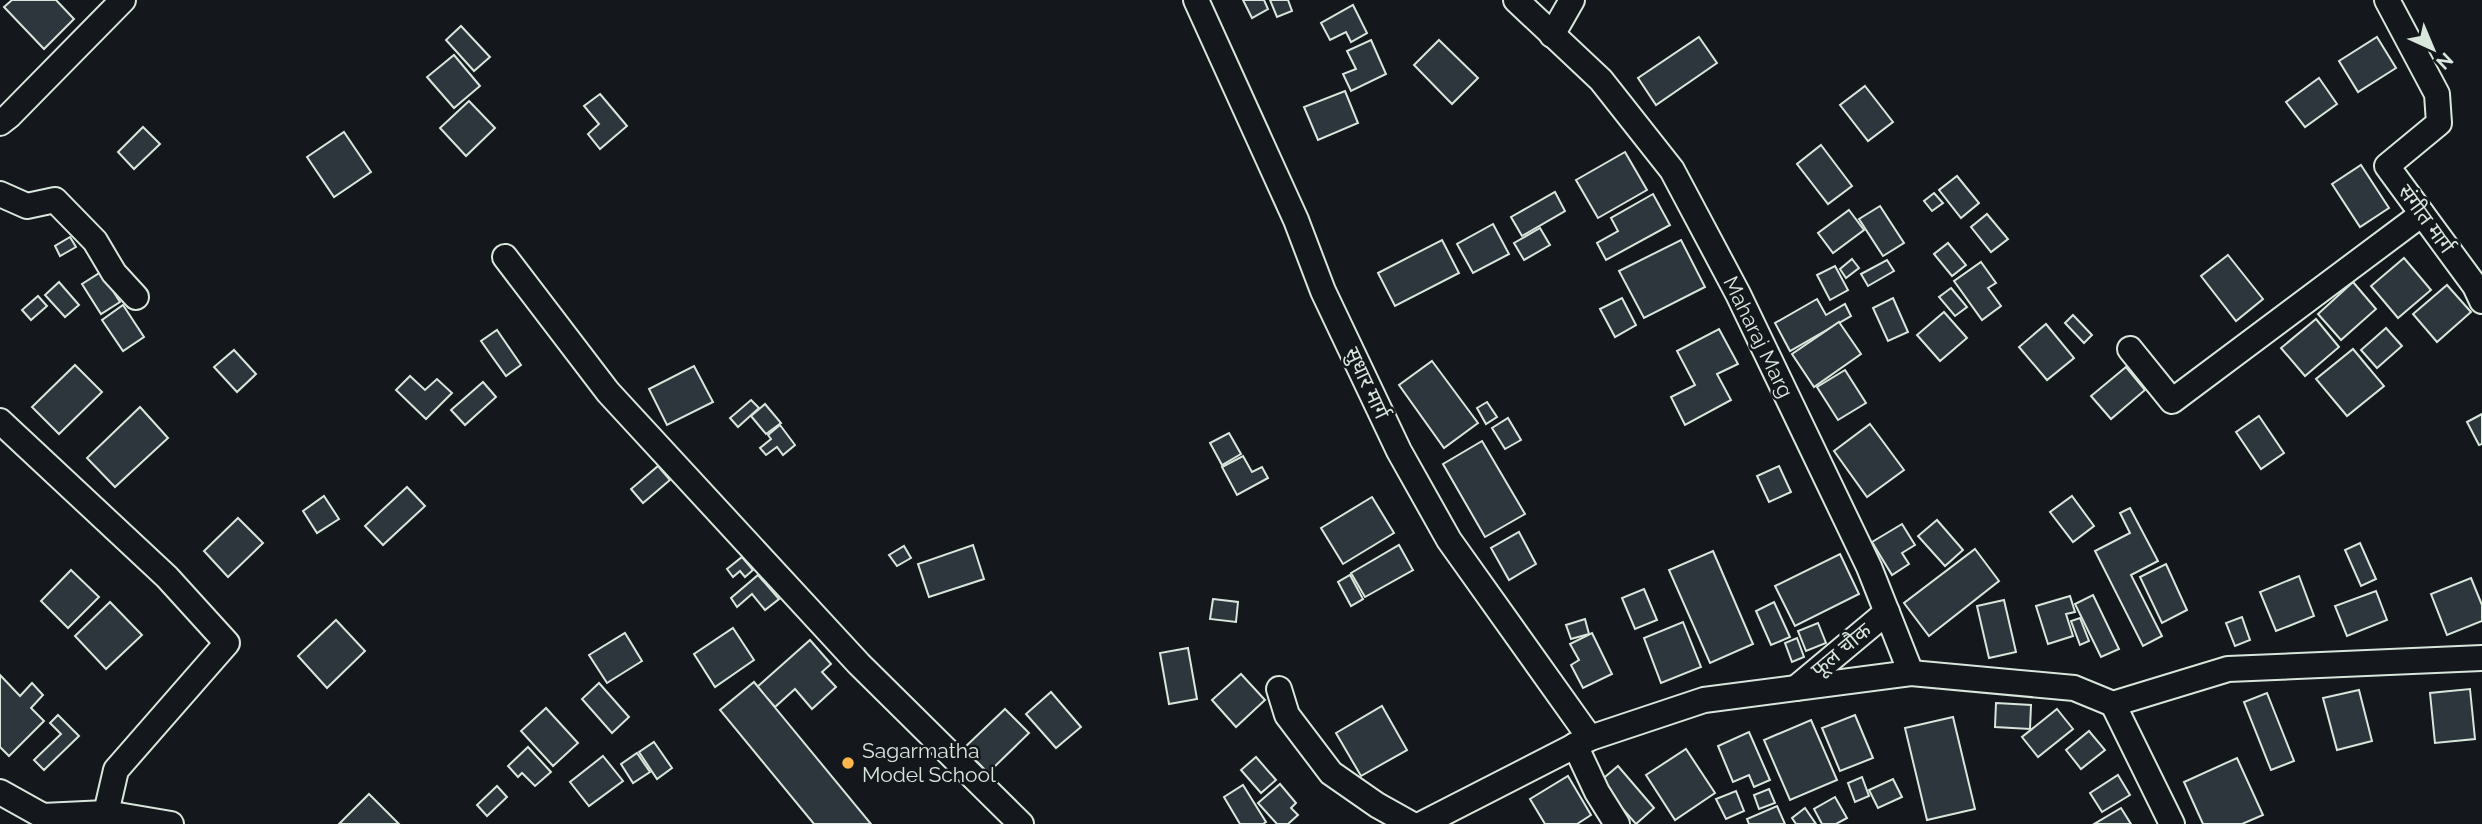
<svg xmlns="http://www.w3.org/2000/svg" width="2482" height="824" font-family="Raleway,'Noto Sans Devanagari',sans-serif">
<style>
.building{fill:#2c363c;stroke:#d8e6dc;stroke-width:2}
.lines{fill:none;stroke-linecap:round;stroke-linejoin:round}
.street-casing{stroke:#d8e6dc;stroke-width:28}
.street{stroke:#14181c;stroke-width:24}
.poi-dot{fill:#ffb74d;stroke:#14181c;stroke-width:2.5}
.labels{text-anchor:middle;stroke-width:5;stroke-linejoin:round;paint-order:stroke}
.street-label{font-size:21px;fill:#d8e6dc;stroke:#14181c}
.poi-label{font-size:21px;fill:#d8e6dc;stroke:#14181c;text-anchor:start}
</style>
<rect width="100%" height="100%" fill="#14181c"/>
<g class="building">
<polygon points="12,0 56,0 74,19 44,49 4,7"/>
<polygon points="1243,0 1264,0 1268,9 1252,18"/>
<polygon points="1270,0 1288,0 1292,11 1277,17"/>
<polygon points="1353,5 1367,33 1351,42 1346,32 1330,40 1321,23"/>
<polygon points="461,26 490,57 474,71 446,40"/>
<polygon points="1699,37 1717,63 1656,105 1638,78"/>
<polygon points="2377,37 2396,68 2358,92 2339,61"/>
<polygon points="1371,40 1386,74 1351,91 1343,74 1356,69 1347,51"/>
<polygon points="1439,40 1478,78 1452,104 1414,65"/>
<polygon points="454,55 480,86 454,108 427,77"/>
<polygon points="2319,78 2337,104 2305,127 2286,102"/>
<polygon points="1865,86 1893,122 1868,141 1840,105"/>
<polygon points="1345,91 1358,123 1318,140 1304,107"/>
<polygon points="600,94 627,126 600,149 588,134 599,124 584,106"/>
<polygon points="469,101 495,128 466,156 440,128"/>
<polygon points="143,127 160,144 134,169 118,152"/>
<polygon points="344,132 371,172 334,197 307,157"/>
<polygon points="1821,145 1852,186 1828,204 1797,164"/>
<polygon points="1625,152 1647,190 1598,218 1576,180"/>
<polygon points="2361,165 2389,208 2360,227 2332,184"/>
<polygon points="1957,176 1979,203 1961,218 1939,190"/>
<polygon points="1555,192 1565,211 1522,236 1511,217"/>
<polygon points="1934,193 1943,203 1932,211 1924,201"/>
<polygon points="1653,194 1670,225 1606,260 1597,243 1618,231 1611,218"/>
<polygon points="1880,206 1904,243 1883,256 1859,219"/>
<polygon points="1849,210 1864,230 1833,253 1818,233"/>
<polygon points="1987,214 2008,239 1991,252 1971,227"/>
<polygon points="1493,224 1509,254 1473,273 1457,244"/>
<polygon points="1540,228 1550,245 1524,260 1514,243"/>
<polygon points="70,237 76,247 60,256 55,246"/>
<polygon points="1442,240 1459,273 1395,306 1378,273"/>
<polygon points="1681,240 1705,287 1644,318 1619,271"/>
<polygon points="1948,243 1966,265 1952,276 1934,254"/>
<polygon points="2228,255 2263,299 2236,321 2201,276"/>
<polygon points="2404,258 2431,290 2398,318 2371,286"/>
<polygon points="1852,259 1859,268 1846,278 1840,269"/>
<polygon points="1887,260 1894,271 1868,286 1861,274"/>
<polygon points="1981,262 1996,283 1988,288 2001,306 1982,320 1954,281"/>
<polygon points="1835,266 1848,290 1830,300 1817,275"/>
<polygon points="101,272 120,302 101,314 82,284"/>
<polygon points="59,282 79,305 65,317 45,295"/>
<polygon points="2353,282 2376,309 2341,340 2318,314"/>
<polygon points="2447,285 2471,312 2437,342 2413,314"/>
<polygon points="1951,288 1967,307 1955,316 1939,297"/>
<polygon points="38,296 47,306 31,320 22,310"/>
<polygon points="1622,298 1636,325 1615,337 1600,309"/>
<polygon points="1893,298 1908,332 1888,341 1873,308"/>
<polygon points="1817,299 1826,315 1845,304 1851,316 1790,351 1775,323"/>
<polygon points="123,305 144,337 123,351 102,320"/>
<polygon points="1944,312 1967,338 1940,361 1917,335"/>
<polygon points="2073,315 2092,335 2084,343 2065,323"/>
<polygon points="2316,319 2339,347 2305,376 2281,348"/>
<polygon points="1839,322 1861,354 1814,387 1792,354"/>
<polygon points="2046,324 2074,358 2047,380 2019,347"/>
<polygon points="2386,328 2402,346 2377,368 2361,350"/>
<polygon points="1719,329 1738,364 1717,374 1731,400 1685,425 1671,397 1695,385 1677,351"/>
<polygon points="497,330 521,365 506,376 481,341"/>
<polygon points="2353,349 2384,386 2347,416 2316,379"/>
<polygon points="234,350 256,374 237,392 214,367"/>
<polygon points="1432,361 1478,423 1444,448 1399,385"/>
<polygon points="75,365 102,392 59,434 32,407"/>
<polygon points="694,366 713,402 667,425 649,389"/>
<polygon points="2126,367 2145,390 2111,419 2091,396"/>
<polygon points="1845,370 1866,403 1838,420 1817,387"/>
<polygon points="410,376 425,390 437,379 452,393 426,419 396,390"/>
<polygon points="483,382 496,397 465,425 451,410"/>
<polygon points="751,400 759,408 738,427 730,418"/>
<polygon points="1487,402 1497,417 1486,424 1477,408"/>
<polygon points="765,404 781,423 766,434 751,416"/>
<polygon points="140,407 168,438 115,487 87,458"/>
<polygon points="2482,414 2482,444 2479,445 2467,422"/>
<polygon points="2259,416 2284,453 2261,469 2236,432"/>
<polygon points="1508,418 1521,440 1505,449 1492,428"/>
<polygon points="1870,424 1904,470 1867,497 1834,451"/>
<polygon points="780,425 795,445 783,455 777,447 766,455 760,448 771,439 768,435"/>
<polygon points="1229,433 1241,454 1222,465 1210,443"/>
<polygon points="1482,441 1525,514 1485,537 1443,464"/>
<polygon points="1243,456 1252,472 1262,467 1268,478 1237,495 1222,467"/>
<polygon points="658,466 670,480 643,503 631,489"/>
<polygon points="1779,466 1791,492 1769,502 1757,476"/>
<polygon points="407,487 425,506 383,545 365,526"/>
<polygon points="324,496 339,519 317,533 303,511"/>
<polygon points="2072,496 2094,526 2073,542 2050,512"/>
<polygon points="1372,497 1394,533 1343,564 1321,528"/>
<polygon points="2130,508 2158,561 2131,575 2162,636 2143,646 2095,551 2130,533 2120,513"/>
<polygon points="238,518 263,543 228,577 204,551"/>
<polygon points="1937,520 1963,550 1945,566 1918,536"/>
<polygon points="1902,524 1915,545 1902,553 1909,564 1892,575 1872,542"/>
<polygon points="1519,532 1536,564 1509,580 1491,548"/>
<polygon points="2360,543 2376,579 2361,586 2345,550"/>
<polygon points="973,545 984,579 929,597 918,564"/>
<polygon points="1399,545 1413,570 1365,597 1351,573"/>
<polygon points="904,546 911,558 897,566 889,555"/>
<polygon points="1975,549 1999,581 1929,636 1904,603"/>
<polygon points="1713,551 1753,644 1710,663 1669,570"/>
<polygon points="1840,554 1859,594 1795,626 1775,586"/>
<polygon points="742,557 753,570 745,577 740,571 733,577 727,569"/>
<polygon points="2166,564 2187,610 2162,623 2140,577"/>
<polygon points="71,570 99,597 68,628 41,601"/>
<polygon points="758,575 779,599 765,610 752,594 737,607 731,598"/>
<polygon points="1350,575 1363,599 1351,606 1338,582"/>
<polygon points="2299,576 2314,616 2276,631 2260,592"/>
<polygon points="2471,578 2482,605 2482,621 2447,635 2431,594"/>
<polygon points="1644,589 1657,620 1635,629 1622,598"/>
<polygon points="2376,591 2387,620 2347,636 2335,606"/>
<polygon points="2093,595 2119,649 2101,657 2075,604"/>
<polygon points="2070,596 2075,612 2066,614 2073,636 2048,644 2036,606"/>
<polygon points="1213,599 1238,602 1236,622 1210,619"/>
<polygon points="2004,600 2016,652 1989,658 1977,606"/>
<polygon points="110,602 142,635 106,669 75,636"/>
<polygon points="1774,602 1790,637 1771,645 1756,611"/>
<polygon points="2242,617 2250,640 2235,646 2226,623"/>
<polygon points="2080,618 2089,641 2080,645 2071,621"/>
<polygon points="1585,619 1589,634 1571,639 1566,625"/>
<polygon points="336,620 365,651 327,688 298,656"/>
<polygon points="1683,622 1701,667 1661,683 1644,638"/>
<polygon points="1818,623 1826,643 1806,651 1798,631"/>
<polygon points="733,628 754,660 715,687 694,654"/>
<polygon points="625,633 642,661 607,683 589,655"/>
<polygon points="1592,633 1612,674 1583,688 1571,665 1579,660 1570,644"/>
<polygon points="1797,638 1804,657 1792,662 1785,643"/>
<polygon points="810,640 831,664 822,672 836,687 812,709 795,689 775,707 757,687"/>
<polygon points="1188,648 1197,699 1169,704 1160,653"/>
<polygon points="1241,674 1265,700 1236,727 1212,700"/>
<polygon points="0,675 20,696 32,683 43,695 31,708 44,721 9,756 0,747"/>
<polygon points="754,682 871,824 814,824 720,710"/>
<polygon points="599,683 629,717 612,733 582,699"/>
<polygon points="2470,689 2475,739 2435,743 2430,693"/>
<polygon points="2359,690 2372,741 2337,750 2323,698"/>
<polygon points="1051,692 1081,727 1056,748 1026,714"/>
<polygon points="2267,693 2294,761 2271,770 2244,702"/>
<polygon points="1996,703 2031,705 2030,729 1995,727"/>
<polygon points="1382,706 1407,750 1361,776 1336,733"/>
<polygon points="546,708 578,743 553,766 521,731"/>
<polygon points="1005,709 1029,733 988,773 964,748"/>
<polygon points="2057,709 2073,729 2038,757 2022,737"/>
<polygon points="58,715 79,736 44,770 34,760 61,734 50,723"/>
<polygon points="1855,715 1873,758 1840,771 1822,728"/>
<polygon points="1953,717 1975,809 1927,820 1905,728"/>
<polygon points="1811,720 1837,780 1790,800 1764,740"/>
<polygon points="2089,731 2105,750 2081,769 2066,750"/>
<polygon points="1749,732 1770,780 1754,787 1749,775 1733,782 1718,746"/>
<polygon points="654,742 672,768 657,779 639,752"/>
<polygon points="528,747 551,772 535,786 522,773 518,777 508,766"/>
<polygon points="1686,749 1715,793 1675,820 1646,775"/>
<polygon points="637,753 650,772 633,783 621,764"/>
<polygon points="603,756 623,781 589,806 570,782"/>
<polygon points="1256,757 1276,780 1261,793 1241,770"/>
<polygon points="2237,758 2263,815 2242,824 2203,824 2184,782"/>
<polygon points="1618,766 1654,808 1636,824 1599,782"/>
<polygon points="2118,775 2130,795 2102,812 2090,793"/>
<polygon points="1568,776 1591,815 1577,824 1545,824 1530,799"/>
<polygon points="1862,777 1869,796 1855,802 1848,783"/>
<polygon points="1893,779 1902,797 1878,808 1869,790"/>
<polygon points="1280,784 1296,803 1291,808 1298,815 1288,824 1277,824 1258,803"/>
<polygon points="1243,785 1266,822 1263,824 1240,824 1224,797"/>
<polygon points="497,786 507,797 487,816 477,805"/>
<polygon points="1769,789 1775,803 1759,809 1754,795"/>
<polygon points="1736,791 1744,811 1726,819 1716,799"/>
<polygon points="369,794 399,824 339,824"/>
<polygon points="1835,797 1847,818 1836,824 1822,824 1814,809"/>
<polygon points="1777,806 1785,824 1749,824 1747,819"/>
<polygon points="1805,808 1816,824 1796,824 1792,818"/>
<polygon points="2121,808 2131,824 2094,824"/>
</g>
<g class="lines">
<defs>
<g id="street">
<polyline points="1196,0 1296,220 1323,291 1399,451 1449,540 1590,738"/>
<polyline points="1516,0 1601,80 1672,170 1738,294 1869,567 1911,673"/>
<polyline points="2387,0 2437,94 2439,123 2387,166 2475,286 2482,301"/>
<polyline points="1552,35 1572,0"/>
<polyline points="0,123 9,116 123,0"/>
<polyline points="0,194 27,206 55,200 95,241 114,273 136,297"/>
<polyline points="505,257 608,392 859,664 1021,824"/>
<polyline points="2130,349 2172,401 2422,214"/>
<polyline points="0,421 167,577 227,643 116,770 106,813"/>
<polyline points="1796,688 1887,612"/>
<polyline points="1279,689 1287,715 1331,773 1377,805 1411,824"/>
<polyline points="2113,704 2172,824"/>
<polyline points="1575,745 1597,792 1617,824"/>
<polyline points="0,792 43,816 106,813 171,824"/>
<polyline points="1422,824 1590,738 1704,700 1911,673 2074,688 2113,704 2228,669 2482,658"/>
</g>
</defs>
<use href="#street" class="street-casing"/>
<use href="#street" class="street"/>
</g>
<circle class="poi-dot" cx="848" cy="763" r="7"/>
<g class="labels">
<g class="street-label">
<text transform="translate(2426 219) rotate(54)" y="7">संगीत मार्ग</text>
<text transform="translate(1758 337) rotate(64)" y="7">Maharaj Marg</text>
<text transform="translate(1367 383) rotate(65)" y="7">सुधार मार्ग</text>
<text transform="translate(1841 650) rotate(-40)" y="7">फूल चौक</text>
</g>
<g class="poi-label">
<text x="862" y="758">Sagarmatha<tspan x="862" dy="24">Model School</tspan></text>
</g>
</g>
<g transform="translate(2433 49) rotate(136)" stroke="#14181c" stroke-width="5" paint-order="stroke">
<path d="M0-5L12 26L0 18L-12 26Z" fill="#d8e6dc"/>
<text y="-10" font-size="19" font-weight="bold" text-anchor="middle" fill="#d8e6dc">N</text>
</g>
</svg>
